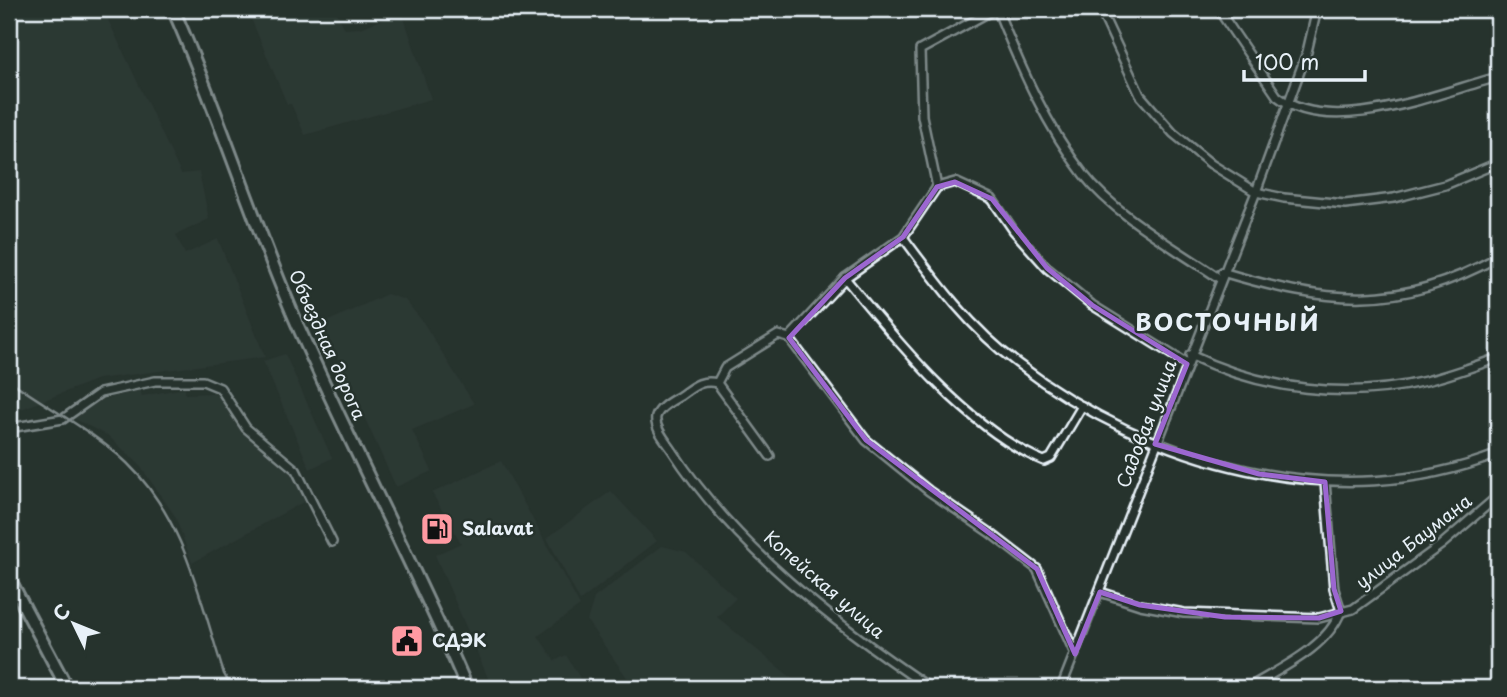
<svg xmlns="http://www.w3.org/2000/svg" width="1507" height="697" font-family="'Playpen Sans',sans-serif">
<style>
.built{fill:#333f3a}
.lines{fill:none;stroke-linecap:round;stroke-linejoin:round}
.street-casing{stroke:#e8f1f8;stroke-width:12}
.primary-casing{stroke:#e8f1f8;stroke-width:16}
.street{stroke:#26332d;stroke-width:7}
.primary{stroke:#26332d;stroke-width:10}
.rail{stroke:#e8f1f8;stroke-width:2.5}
.marked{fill:none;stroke:#9c67d0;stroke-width:5;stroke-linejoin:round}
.labels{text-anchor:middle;stroke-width:5;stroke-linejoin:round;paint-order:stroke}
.street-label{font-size:18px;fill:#e8f1f8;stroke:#26332d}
.poi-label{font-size:18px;font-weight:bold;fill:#e8f1f8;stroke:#26332d;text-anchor:start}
.district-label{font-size:24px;font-weight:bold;letter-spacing:2px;fill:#e8f1f8;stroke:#26332d}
</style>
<rect width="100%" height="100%" fill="#26332d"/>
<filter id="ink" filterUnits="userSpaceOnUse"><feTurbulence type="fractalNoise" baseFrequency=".0143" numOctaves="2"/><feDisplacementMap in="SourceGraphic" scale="14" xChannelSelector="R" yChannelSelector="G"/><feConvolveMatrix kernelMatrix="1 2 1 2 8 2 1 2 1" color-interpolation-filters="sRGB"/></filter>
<g filter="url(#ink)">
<g class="built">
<polygon points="9,9 103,9 181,174 199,172 209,219 176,235 185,254 218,239 265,357 98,379 9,414"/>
<polygon points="247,9 335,9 345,29 360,28 402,12 431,99 305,135 291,104 287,104"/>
<polygon points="387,294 405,300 423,322 474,404 412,430 432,471 396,487 322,324"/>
<polygon points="285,354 332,458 310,469 263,361"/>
<polygon points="185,388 185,394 217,393 236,422 284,464 307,500 192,563 175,516 138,463 108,436 73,418 90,403 140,390 142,396"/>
<polygon points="501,461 580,606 538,636 555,661 566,655 586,688 488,688 488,678 435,555 461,543 432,493"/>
<polygon points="611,491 657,541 580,601 547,538"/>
<polygon points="662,546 686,552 736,598 717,617 804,688 624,688 628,679 587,621 594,598"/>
</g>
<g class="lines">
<defs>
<g id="street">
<path d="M997 9C1020 66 1046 126 1084 175 1116 216 1177 249 1220 279"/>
<polyline points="1100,9 1140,95 1173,133 1211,164 1256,192 1284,198 1345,204 1394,198 1445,185 1493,165"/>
<path d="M1218 9 1277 96C1330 139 1440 92 1498 77"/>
<polyline points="1498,161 1493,165 1498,176"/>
<polyline points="937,187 955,182 992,199 1014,231 1047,268 1092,305 1187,364"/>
<path d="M903 237C937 283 971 329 1017 363 1150 465 1338 517 1498 454"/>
<path d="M1222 272C1330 304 1397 312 1498 257"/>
<path d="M845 278C896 340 968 430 1044 461L1051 458 1082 406"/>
<path d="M789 338 778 335 725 368 717 383C701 379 693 387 680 396 672 401 659 407 656 417 654 428 666 441 672 450 734 546 836 625 930 688"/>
<polyline points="789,338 845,278 903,237 937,187 922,116 920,50 995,9"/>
<polyline points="789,338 866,440 929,491 989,532 1037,569 1075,654"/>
<path d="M1190 355C1263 390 1347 400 1426 381 1451 375 1475 366 1498 358"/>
<polyline points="717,383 770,456"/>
<polyline points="9,428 63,419 100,393 155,381 203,381 220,388 246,428 296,470 332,542"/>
<polyline points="1325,482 1334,589 1341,611"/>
<polyline points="1100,592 1140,605 1184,613 1319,618 1353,609 1441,545 1498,496"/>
<polyline points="1061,688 1256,192 1307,52 1317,9"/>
<path d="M1248 688C1281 668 1327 648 1341 611"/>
</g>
<g id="primary">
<path d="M173 9C218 110 251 217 295 319 349 444 414 563 467 688"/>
<polyline points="9,578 67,688"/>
</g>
</defs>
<use href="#street" class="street-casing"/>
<use href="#primary" class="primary-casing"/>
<use href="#street" class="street"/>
<use href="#primary" class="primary"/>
<path class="rail" d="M9 380C45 406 96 433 127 463 185 519 200 600 224 674L232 688"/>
</g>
</g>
<path d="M0 0H1507V697H0ZM955 182 992 199 1047 268 1092 305 1187 364 1155 444 1259 474 1325 482 1334 589 1341 611 1319 618 1225 617 1140 605 1100 592 1075 654 1037 569 866 440 789 338 845 278 903 237 937 187Z" fill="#26332d" fill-opacity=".55" fill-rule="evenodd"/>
<path class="marked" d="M955 182 992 199 1047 268 1092 305 1187 364 1155 444 1259 474 1325 482 1334 589 1341 611 1319 618 1225 617 1140 605 1100 592 1075 654 1037 569 866 440 789 338 845 278 903 237 937 187Z"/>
<defs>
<symbol id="fuel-square" viewBox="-11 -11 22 22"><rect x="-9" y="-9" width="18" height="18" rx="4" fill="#ff9aa2" stroke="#26332d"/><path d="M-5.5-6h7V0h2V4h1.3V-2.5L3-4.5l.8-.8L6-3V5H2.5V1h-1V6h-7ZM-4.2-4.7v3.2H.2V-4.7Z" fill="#111"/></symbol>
<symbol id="civic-square" viewBox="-11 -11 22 22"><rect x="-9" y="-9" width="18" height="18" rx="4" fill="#ff9aa2" stroke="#26332d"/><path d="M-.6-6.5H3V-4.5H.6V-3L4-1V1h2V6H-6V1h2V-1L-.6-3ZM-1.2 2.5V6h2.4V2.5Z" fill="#111"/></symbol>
</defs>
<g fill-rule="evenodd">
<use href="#fuel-square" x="418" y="510" width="38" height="38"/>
<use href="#civic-square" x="388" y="622" width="38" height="38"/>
</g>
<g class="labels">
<g class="street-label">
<text transform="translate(327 345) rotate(66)" y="6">Объездная дорога</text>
<text transform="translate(1147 424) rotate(-69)" y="6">Садовая улица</text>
<text transform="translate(1414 542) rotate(-38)" y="6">улица Баумана</text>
<text transform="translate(824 585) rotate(41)" y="6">Копейская улица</text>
</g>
<g class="poi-label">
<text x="462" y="535">Salavat</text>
<text x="432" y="647">СДЭК</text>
</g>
<g class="district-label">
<text x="1228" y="331">ВОСТОЧНЫЙ</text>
</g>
</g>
<rect width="1507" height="697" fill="none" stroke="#26332d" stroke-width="35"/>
<rect x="18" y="18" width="1472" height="662" fill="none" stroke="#e8f1f8" stroke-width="2.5" filter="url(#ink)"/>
<g transform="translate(74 624) rotate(313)" stroke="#26332d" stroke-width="5" paint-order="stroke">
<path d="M0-5L12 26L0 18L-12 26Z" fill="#e8f1f8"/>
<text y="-10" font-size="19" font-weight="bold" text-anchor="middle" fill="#e8f1f8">С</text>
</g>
<path d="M1244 70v10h121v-10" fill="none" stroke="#e8f1f8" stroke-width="3.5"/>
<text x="1255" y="70" font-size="21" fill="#e8f1f8" stroke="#26332d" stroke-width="5" paint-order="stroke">100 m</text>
</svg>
